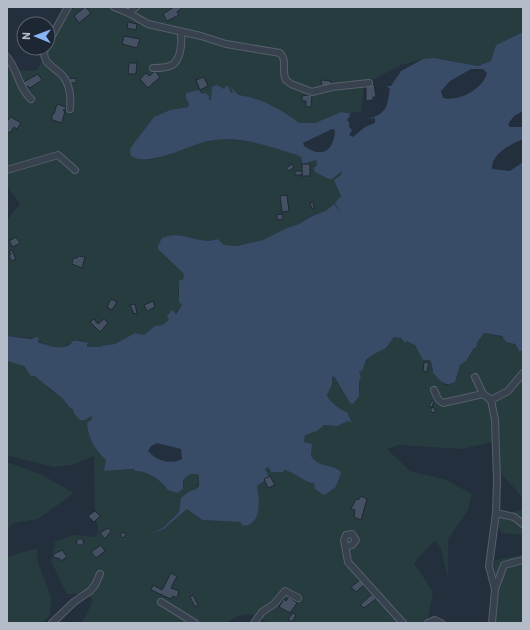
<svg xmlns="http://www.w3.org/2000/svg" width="530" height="630" font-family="'IBM Plex Sans',sans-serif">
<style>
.green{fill:#263c3f}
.water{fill:#394c67;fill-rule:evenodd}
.building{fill:#455162;stroke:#1f2835}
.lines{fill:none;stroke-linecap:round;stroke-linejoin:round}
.minor-casing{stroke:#565f6c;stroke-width:8}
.minor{stroke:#38414e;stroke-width:6}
</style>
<rect width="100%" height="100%" fill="#242f3e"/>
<g class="green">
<path d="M75 7H523V32L496 45 491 61 478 66 442 59H423L401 65 364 84 361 112H341L315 123H299L286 114 252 97 238 95 231 89 233 92 231 93C226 89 219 87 212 87V100H209L200 91 186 98 189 105 188 107 170 110 154 117 130 150 150 160 200 143 222 139 260 143 297 155 310 162 316 160 317 165 329 179 342 171 341 175 335 179 341 196 339 200 342 213 341 214 334 204 327 210 310 216 299 224 287 228 263 240 237 246 224 245 218 239C203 244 189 236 173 236L158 249 184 274 183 281 180 280 178 293 182 305 169 320 162 325 155 326 144 335 135 333 115 344 100 346 101 350 99 347H87V344L90 343 79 340 60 348 48 346 34 338 7 336V220L20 204 7 186V63L17 70 36 71 52 44 68 13Z"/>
<path d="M484 333C498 336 510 337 519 351H523V504L522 497 500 472 496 441 463 449 398 445 387 449 410 471 446 480 472 494 468 510 448 539V578L441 548 435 540 414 563 433 592 427 623H268C253 611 242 612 227 623H82L93 601 89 594H67L51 561 55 542 73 535 97 537 98 527 95 517 94 456 72 465 54 467 10 456 7 458V361C10 362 14 362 17 363 25 366 46 384 52 392 60 392 63 398 66 405L90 416 92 418 87 423C89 439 95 449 107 460L105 470C114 468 124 472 134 469L135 471H142L151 475 166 486 171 492 184 488 183 480 190 474H197L199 475C199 485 198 490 187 492L180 502 179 512 164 527 152 532C166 532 177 518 187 509L201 520 240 522 258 484 264 481 265 468 268 467 270 472 283 470 293 471 330 492 335 488 341 474C333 464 321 468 311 457L312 444 304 442 305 435 315 431 324 425 337 426 348 421 361 426 352 423 347 413C340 411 329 401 327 395L334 376 342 391H360L359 381 361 377 359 372 371 355 386 348 394 337 401 338 415 345 423 359H429L432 365V370L445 385H449L455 382 460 365 466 361Z"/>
<polygon points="7,462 40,474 74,493 38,519 14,523 7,529"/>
<polygon points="523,510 523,535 501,533 496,520 504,514"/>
<polygon points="37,548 38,563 51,597 50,615 42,623 7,623 7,557"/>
<polygon points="523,555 523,623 491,623 495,560"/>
</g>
<path class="water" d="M523 32V111L514 116 508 124 510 127H523V139C511 144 491 154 492 169L510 171 523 162V351H519L515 344 506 342 502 336 484 333 477 343 476 348H474L466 361 460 365 455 382C445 388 440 380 433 373L432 365 430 360H423L415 345 406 341 405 343 401 338 394 337 386 348 372 355 366 360 362 371 359 372 361 377 359 381V396L353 404 350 403 334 376 332 378V384L327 395C329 401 341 411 347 412L352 423 364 429 348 421 337 426 324 425 317 431 305 435 304 442 312 444 311 456C318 467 330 464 340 471L341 474 335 488 324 495 315 489 314 483C307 484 295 472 284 470L283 472H271L268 467 265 469 269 477 264 479V481L257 486C259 499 263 524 243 526L240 522 202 520 187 509 164 529 150 534 164 527 179 512 181 498 188 492 196 489 199 486V475L197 474H190L183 480V489L177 493 168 490C162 481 147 470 135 471L134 469 104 471 106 460C95 449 88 439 87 423L92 419 91 416 85 420H80L74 413 73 409C65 405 66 401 61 397 53 391 44 384 35 376H31L24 366 7 361V336L31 339 37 337 39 338 38 342C48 346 66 352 73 341 79 340 84 343 90 343L87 344V347H100L101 350 100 346 115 344 135 333 144 335 155 326 162 325 169 320 167 316 172 310 176 314 182 305 179 302V280H183L184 274 158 249V246L162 238C182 229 198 246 218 239L224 245 237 246 263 240 287 228 299 224 310 217 327 210 334 204 341 213 335 203 341 196 334 180 341 175 342 171 332 179H329L315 172 314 168 317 165 316 160 303 164 301 157 297 155C266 145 233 133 201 143 184 148 146 167 131 156L130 150 132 146 154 117 170 110 188 107 189 104 186 98V93L199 90 202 94 205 93 209 96V100H211L212 87 217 85 224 89 225 87 229 85 228 86 231 93 233 92 230 86 238 95C243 96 248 96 253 98 267 102 290 115 299 123H315L341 112 349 113 353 111 349 114 350 116 347 120 349 122V127L352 130 349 135 353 137 365 127 375 123V118L368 119C388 113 387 106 390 89L387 86H391L401 71 423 59 434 58 478 66 491 61 496 45ZM471 69H483L487 73C483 89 459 102 443 98L441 91 450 81ZM332 129 335 130C334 151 322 159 304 146L303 143ZM157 443 181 449 182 459C170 465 157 461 148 451L151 446Z"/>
<g class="building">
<polygon points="85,7 91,13 79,23 74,16"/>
<polygon points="174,7 183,7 177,12 179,15 167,21 163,14"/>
<polygon points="128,22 137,24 136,30 127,28"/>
<polygon points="124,36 140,39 137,48 122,44"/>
<polygon points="129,63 137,63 136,74 128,74"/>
<polygon points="155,71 160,77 148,88 140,79 146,73 149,76"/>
<polygon points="38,74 42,80 30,88 28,86 24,89 20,84"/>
<polygon points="204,77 208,86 200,90 196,80"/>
<polygon points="76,78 76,83 68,83 68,79"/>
<polygon points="321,80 331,81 331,85 322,86"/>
<polygon points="374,84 376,97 373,97 373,100 366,101 366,86"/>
<polygon points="307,95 312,95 311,107 306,107 306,101 302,101 302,96"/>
<polygon points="57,104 66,107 65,110 63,110 65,111 62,123 52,120 52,114 54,114"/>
<polygon points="11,117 21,123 17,129 14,127 10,133 7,131 7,121"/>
<polygon points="292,164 294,167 289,171 286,168"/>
<rect x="302" y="164" width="8" height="12"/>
<rect x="295" y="171" width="7" height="4"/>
<polygon points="287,195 289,211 282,212 280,196"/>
<polygon points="313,202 314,209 312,209 310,203"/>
<polygon points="282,214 283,219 278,220 276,215"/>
<polygon points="16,237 20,243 13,247 9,241"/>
<polygon points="12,250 16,259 11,261 9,255 11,254 9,251"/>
<polygon points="78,256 85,257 82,268 72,264 73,258 77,258"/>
<polygon points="111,299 117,302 112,310 107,307"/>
<polygon points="153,301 155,307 147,311 144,305"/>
<polygon points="135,304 137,313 134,314 130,305"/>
<polygon points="94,319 98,324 104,319 108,323 100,332 90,322"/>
<polygon points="424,362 429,363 427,372 423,371"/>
<polygon points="432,400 434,401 432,407 429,406"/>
<polygon points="433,407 436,411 433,413 430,410"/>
<polygon points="270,476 275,485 268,488 264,479"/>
<polygon points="361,496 367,499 361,520 354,517 355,510 351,509 356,499 358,500"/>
<polygon points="95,511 100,516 94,522 88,516"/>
<polygon points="108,528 111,531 105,539 100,533"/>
<circle cx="123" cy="535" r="2.5"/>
<circle cx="80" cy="542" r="3.5"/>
<polygon points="101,545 105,551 96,558 91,552"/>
<polygon points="62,550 67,557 61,561 60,559 53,557 54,554"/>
<polygon points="171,573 177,576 171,588 179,591 177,598 173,596 171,599 151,590 153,585 162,590"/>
<polygon points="360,580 364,585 356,592 351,587"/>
<polygon points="372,594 376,599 364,608 360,605"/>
<polygon points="193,595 198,605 195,607 190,597"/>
<polygon points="289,597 297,603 290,613 279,607 284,599 286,601"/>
<polygon points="293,613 296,615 292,622 288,619"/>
</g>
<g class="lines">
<defs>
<g id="minor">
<path d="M114 7 129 13 148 24 201 36 226 44 280 53C288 61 281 71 286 80L291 84 312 92 332 87 369 83"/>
<polyline points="129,13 136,7"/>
<polyline points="48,43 68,7"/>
<path d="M45 48C41 63 53 66 62 75 70 84 71 98 70 109"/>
<path d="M7 57C18 70 18 87 31 99"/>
<path d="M153 68C158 68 165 68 170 66 181 62 182 43 181 33"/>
<polyline points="7,170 58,155 75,170"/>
<polyline points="475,377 483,394 491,400"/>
<polyline points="434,390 438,399 443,403 483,394"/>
<polyline points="491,400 495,420 497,480 496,513 489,566 495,589 492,623"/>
<polyline points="491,400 508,391 523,373"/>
<polyline points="496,513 514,517 523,524"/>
<polyline points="346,547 352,545 356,540 352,534 346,535 344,540 348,562 403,623"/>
<polyline points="495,589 504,565 523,560"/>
<polyline points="161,602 195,623"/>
<polyline points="52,623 74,602 90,591 95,585 100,574"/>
<polyline points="254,623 262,612 274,604 285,591 298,598"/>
<polyline points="428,623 435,620 441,623"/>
</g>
</defs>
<use href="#minor" class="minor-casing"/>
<use href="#minor" class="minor"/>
</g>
<rect width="530" height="630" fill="none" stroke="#b4bcc9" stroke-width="16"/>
<g transform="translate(36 36) rotate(271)"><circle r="19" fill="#1d2633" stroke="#59626f"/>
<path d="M0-3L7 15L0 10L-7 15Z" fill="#8ab4f8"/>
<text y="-6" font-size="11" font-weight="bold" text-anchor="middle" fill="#b4bcc9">N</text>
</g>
</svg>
